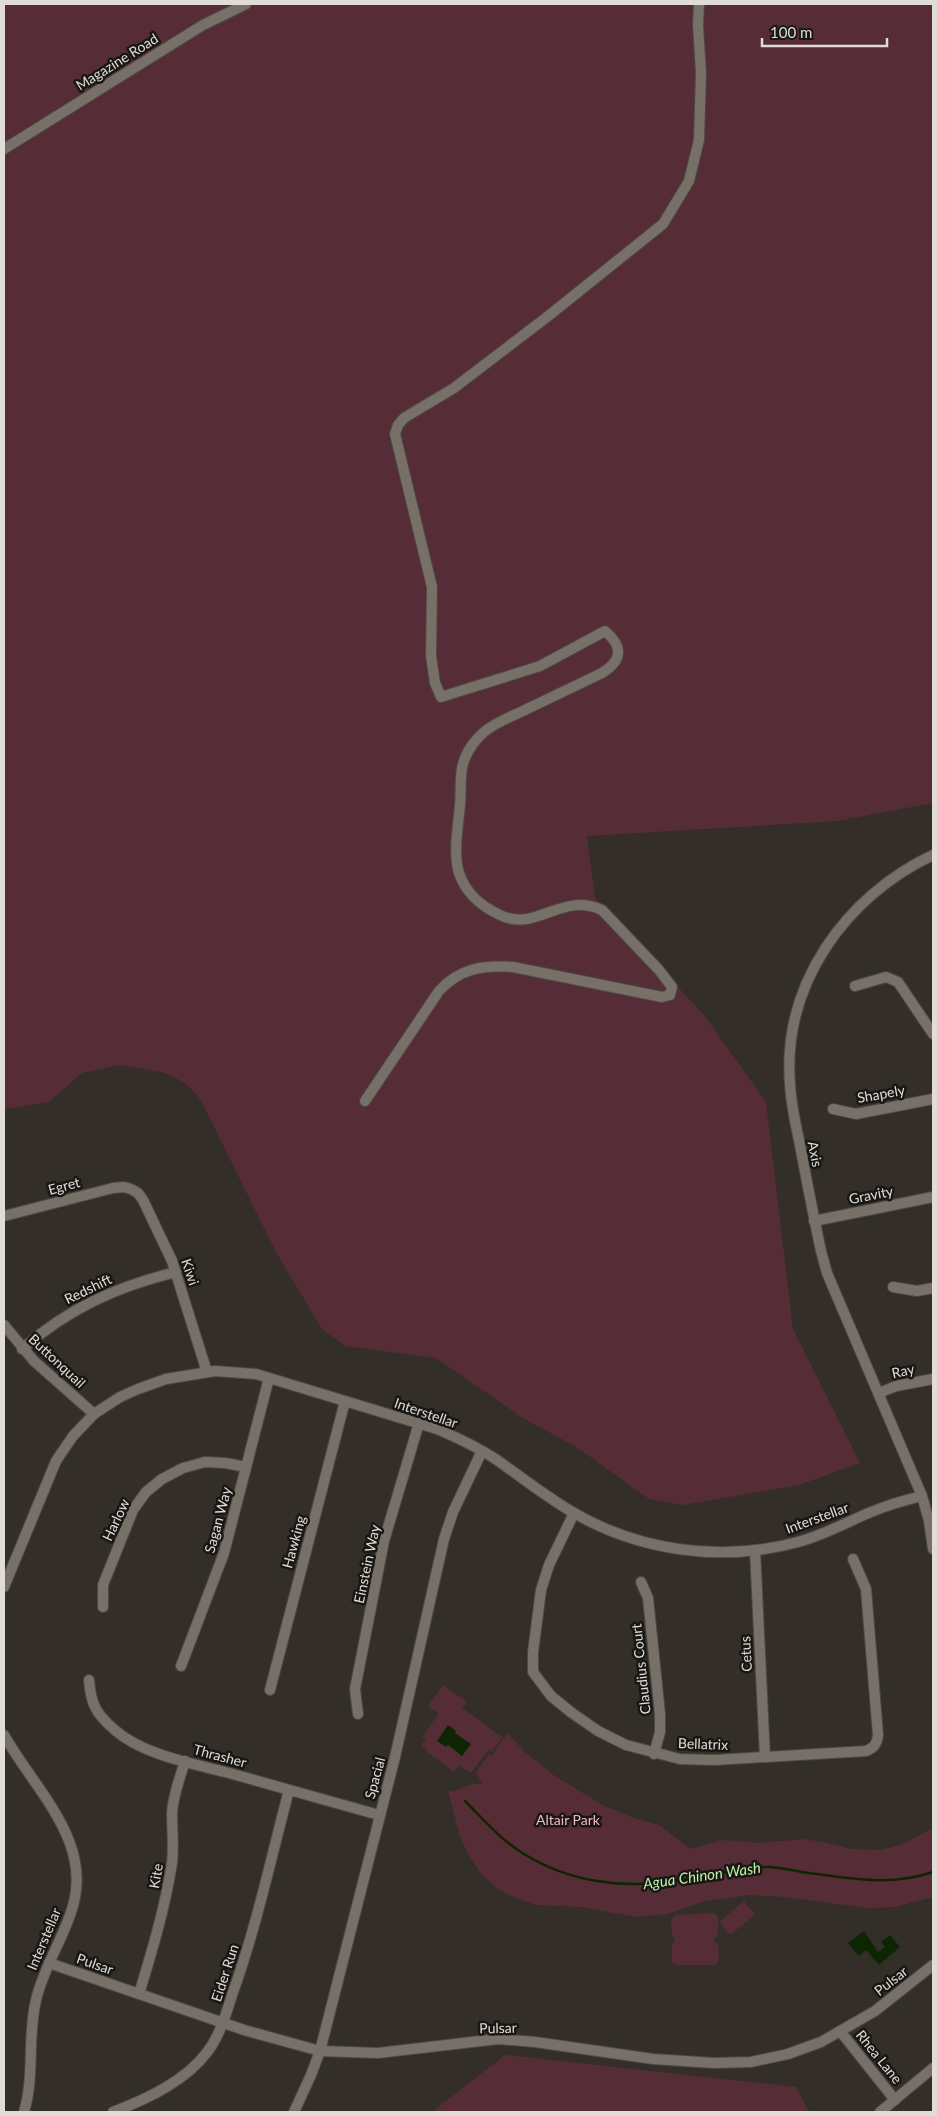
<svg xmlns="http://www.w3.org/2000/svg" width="937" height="2116" font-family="Lato,sans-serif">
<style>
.green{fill:#562d36}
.water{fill:#0d2601}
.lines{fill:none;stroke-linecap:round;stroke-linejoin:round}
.stream{stroke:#0d2601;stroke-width:2.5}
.minor-casing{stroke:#4e4945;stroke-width:12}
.minor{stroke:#767069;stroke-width:10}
.labels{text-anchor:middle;stroke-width:5;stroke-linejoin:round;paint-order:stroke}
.street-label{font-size:14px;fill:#e0dcd8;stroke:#191714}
.park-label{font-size:14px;fill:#f3b8c2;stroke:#191714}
.water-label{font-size:15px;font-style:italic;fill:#bbf1a4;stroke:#191714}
</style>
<rect width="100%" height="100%" fill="#332e28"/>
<g class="green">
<polygon points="4,4 933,4 933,803 837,821 587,836 595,898 704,1015 766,1102 793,1329 860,1463 799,1485 683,1505 649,1499 578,1448 523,1418 436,1358 345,1346 322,1329 277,1254 200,1099 185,1083 166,1073 120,1065 82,1073 49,1102 4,1109"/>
<polygon points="443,1685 467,1702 462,1708 502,1737 492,1752 488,1750 471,1773 459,1765 454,1772 427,1752 428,1750 421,1746 426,1740 422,1737 439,1713 428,1706"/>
<polygon points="507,1733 526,1753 555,1776 604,1806 634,1818 659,1825 690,1849 724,1840 759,1843 804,1839 827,1843 851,1849 881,1850 903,1844 933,1828 933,1897 895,1907 866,1908 785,1897 749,1895 705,1901 667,1914 636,1917 581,1907 536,1905 510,1896 497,1888 482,1875 469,1856 460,1836 448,1791 451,1792 472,1784 482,1784 476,1772 489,1754 492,1756"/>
<polygon points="744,1901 755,1915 730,1935 719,1922"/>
<polygon points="714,1913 718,1917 718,1933 714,1941 718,1944 719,1961 715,1965 676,1965 672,1962 672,1946 675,1939 672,1935 671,1920 675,1915"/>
<polygon points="505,2055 796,2087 809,2112 432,2112"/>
</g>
<g class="water">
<polygon points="448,1725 456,1731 455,1733 471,1744 462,1756 448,1745 446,1747 437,1741"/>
<polygon points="864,1931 878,1952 885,1947 881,1942 890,1935 900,1947 879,1965 866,1950 859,1956 848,1943"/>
</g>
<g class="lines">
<path class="stream" d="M465 1801C483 1819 502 1841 524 1854 569 1882 623 1889 674 1881 705 1877 736 1867 768 1867 779 1867 791 1870 802 1872 846 1878 890 1887 933 1872"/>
<defs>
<g id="minor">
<polyline points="4,149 203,25 246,4"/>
<path d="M933 855C846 896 782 984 790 1084 791 1103 795 1122 799 1140 806 1177 813 1214 821 1251L827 1273 922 1496 929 1521 933 1549"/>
<polyline points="855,986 886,977 898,982 933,1034"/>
<path d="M365 1101 439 991C460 968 483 965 513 967L662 997 670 995 672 987 659 970 602 910C562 891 536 933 500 915 481 906 466 894 459 873 453 853 458 827 460 805 461 793 460 780 462 768 464 757 471 745 478 738 490 724 511 717 527 709 552 697 577 685 602 673 623 660 623 646 605 631L540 666 441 697 435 683 431 656 432 587 395 434 398 425 404 418 454 388 547 317 663 224 689 181 699 140 701 73 698 25 699 4"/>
<polyline points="833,1109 856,1114 933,1099"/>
<polyline points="4,1216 113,1188 124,1187 131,1189 138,1193 143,1200 172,1261 207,1372"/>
<polyline points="814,1221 933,1197"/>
<polyline points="893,1287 917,1291 933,1288"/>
<polyline points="4,1325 34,1361 94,1414"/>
<path d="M22 1349C69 1308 116 1287 176 1272"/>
<polyline points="879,1393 896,1386 933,1379"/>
<path d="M574 1513 549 1565 541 1590 533 1652V1672L551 1696 572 1713 598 1731 626 1745 680 1759 715 1760 866 1751C874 1748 877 1744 878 1735L866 1589 853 1559"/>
<polyline points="755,1550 765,1757"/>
<polyline points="641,1582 648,1598 660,1714 660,1732 654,1754"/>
<path d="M4 1587 56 1461 73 1436 94 1414 120 1397 138 1389 166 1379 215 1371 256 1374 437 1429C458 1438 479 1448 497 1460 521 1477 544 1495 569 1510 637 1551 721 1563 798 1542 824 1535 847 1522 871 1512 888 1505 905 1500 922 1496"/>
<polyline points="103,1607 103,1585 133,1510 146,1492 162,1479 183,1468 205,1462 225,1463 246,1467"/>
<polyline points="181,1666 224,1553 269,1378"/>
<path d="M89 1680C91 1705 96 1714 116 1731 144 1755 194 1764 229 1773 279 1787 329 1801 379 1815"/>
<polyline points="270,1690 345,1401"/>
<polyline points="358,1714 355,1689 384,1541 419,1423"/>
<path d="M4 1735C36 1792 97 1844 70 1915 60 1944 43 1970 36 2000 27 2037 35 2075 24 2112"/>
<polyline points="49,1963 244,2030 320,2051 378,2053 498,2039 535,2042 653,2059 714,2063 751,2062 788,2054 821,2042 875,2011 933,1965"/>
<path d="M139 1994C152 1951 165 1908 172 1863 174 1847 172 1830 172 1813 173 1795 180 1778 185 1761"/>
<polyline points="840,2031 895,2100"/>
<path d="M113 2112C147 2099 186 2081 208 2051 220 2035 226 2014 232 1995 256 1929 271 1858 289 1790"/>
<polyline points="294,2112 311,2075 320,2051 395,1757 444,1539 453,1512 482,1451"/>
<polyline points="880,2112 933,2068"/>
</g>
</defs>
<use href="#minor" class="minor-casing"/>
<use href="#minor" class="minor"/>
</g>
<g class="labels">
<g class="street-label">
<text transform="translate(117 62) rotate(-32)" y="5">Magazine Road</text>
<text transform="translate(881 1094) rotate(-10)" y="5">Shapely</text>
<text transform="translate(815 1154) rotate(79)" y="5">Axis</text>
<text transform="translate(64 1186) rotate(-15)" y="5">Egret</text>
<text transform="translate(871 1195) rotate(-11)" y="5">Gravity</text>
<text transform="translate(190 1272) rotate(71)" y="5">Kiwi</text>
<text transform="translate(88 1289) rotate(-26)" y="5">Redshift</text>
<text transform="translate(57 1361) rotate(43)" y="5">Buttonquail</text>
<text transform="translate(903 1371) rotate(-13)" y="5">Ray</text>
<text transform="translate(426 1413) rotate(19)" y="5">Interstellar</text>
<text transform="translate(817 1518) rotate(-20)" y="5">Interstellar</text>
<text transform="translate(116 1520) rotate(-65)" y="5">Harlow</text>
<text transform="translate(218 1520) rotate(-75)" y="5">Sagan Way</text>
<text transform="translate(294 1542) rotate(-75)" y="5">Hawking</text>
<text transform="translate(367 1564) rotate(-78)" y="5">Einstein Way</text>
<text transform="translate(746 1654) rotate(-93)" y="5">Cetus</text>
<text transform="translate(641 1669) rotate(-96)" y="5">Claudius Court</text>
<text transform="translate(703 1744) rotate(2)" y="5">Bellatrix</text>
<text transform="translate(220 1756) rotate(15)" y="5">Thrasher</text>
<text transform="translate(375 1778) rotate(-75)" y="5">Spacial</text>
<text transform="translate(156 1876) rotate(-80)" y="5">Kite</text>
<text transform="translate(44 1939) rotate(-67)" y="5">Interstellar</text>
<text transform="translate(95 1964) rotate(19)" y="5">Pulsar</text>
<text transform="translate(225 1973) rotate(-72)" y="5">Eider Run</text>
<text transform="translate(891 1981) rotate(-38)" y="5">Pulsar</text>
<text transform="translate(498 2028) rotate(-1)" y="5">Pulsar</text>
<text transform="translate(879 2057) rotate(51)" y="5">Rhea Lane</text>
</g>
<g class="park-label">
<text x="568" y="1825">Altair Park</text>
</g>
<g class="water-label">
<text transform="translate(702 1876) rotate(-8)" y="5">Agua Chinon Wash</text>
</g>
</g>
<rect width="937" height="2116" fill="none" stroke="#e0dcd8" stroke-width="10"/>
<path d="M762 38v8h125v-8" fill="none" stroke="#e0dcd8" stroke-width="2.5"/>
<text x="770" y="38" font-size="15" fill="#e0dcd8" stroke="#191714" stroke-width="4" paint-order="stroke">100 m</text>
</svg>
